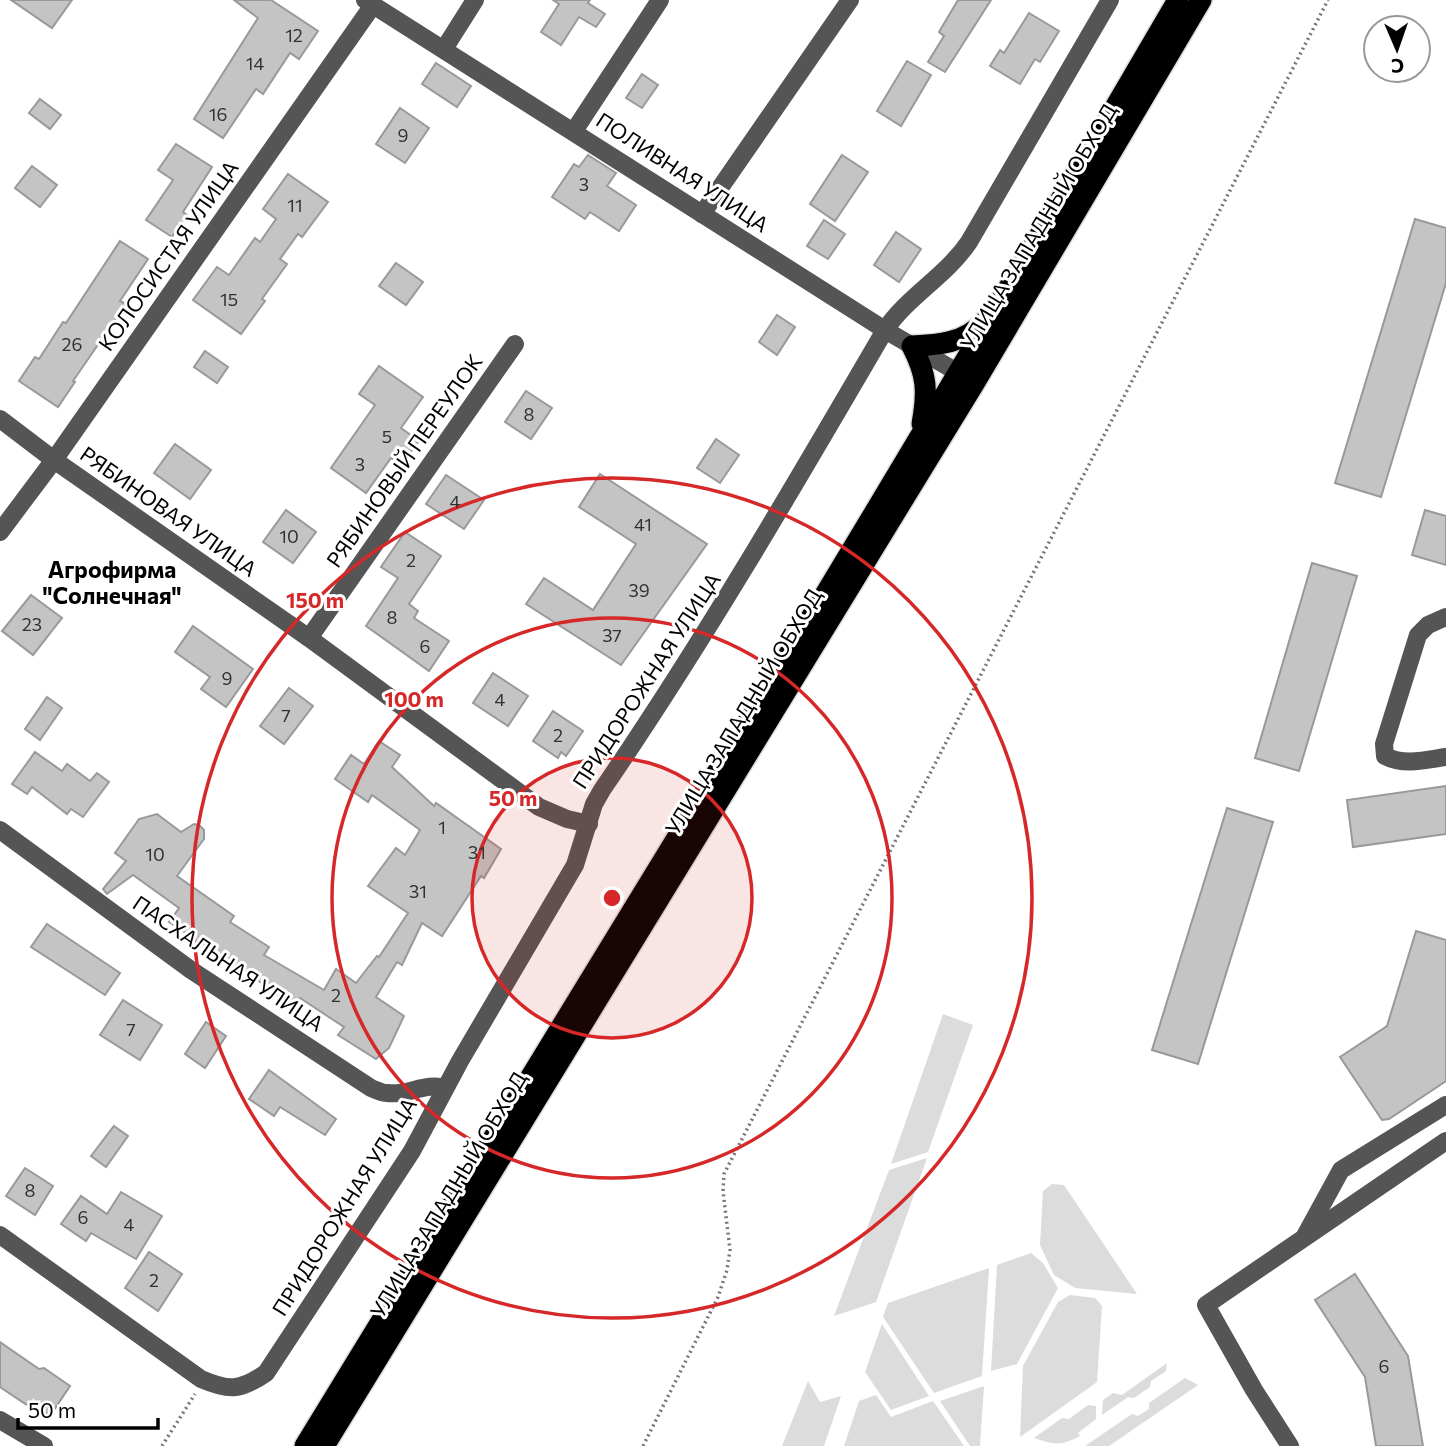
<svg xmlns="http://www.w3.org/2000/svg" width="1446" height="1446" font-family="Commissioner,sans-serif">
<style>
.green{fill:#dcdcdc}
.building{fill:#c4c4c4;stroke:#999;stroke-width:2}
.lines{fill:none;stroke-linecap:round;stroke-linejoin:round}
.highway-casing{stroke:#dbdbdb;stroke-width:24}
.path{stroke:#777;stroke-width:3.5;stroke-dasharray:2 3.5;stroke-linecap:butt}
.minor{stroke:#555;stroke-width:18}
.highway{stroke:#000;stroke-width:21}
.ring{fill:none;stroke:#d62828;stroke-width:3.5}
.labels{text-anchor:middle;stroke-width:6;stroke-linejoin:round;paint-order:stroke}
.number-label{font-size:18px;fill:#313131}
.street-label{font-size:21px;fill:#000;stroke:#fff}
.neighbourhood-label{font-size:23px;font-weight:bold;fill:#000;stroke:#fff}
.centre{fill:#d62828;stroke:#fff;stroke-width:3.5}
.ring-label{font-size:21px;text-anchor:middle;font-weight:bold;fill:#d62828;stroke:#fff;stroke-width:6;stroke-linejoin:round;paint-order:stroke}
</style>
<rect width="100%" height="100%" fill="#fff"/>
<g class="green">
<polygon points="943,1014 973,1025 928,1152 891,1164"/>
<polygon points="927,1158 876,1302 834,1316 889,1170"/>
<polygon points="1052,1184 1064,1185 1137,1294 1075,1288 1054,1275 1040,1245 1043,1191"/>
<polygon points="1031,1253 1043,1263 1058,1288 1017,1364 991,1371 997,1265"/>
<polygon points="989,1268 982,1376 934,1393 883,1317 888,1303"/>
<polygon points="1070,1295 1095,1298 1102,1306 1097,1382 1020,1437 1023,1366 1058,1302"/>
<polygon points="882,1324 929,1396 891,1410 865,1372"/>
<polygon points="1167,1363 1166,1371 1151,1381 1150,1387 1134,1398 1128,1397 1102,1415 1103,1400 1113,1393 1122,1395"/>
<polygon points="1185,1378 1198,1385 1109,1446 1085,1446 1132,1414 1138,1416 1149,1409 1149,1403"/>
<polygon points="808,1381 820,1402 841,1396 824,1446 782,1446"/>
<polygon points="984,1386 980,1446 970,1446 940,1401"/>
<polygon points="876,1395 891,1417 933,1401 964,1446 844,1446 859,1401"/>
<path d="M1088 1405 1096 1406V1419L1078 1433 1080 1436C1061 1446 1055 1445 1034 1438L1062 1418 1069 1419Z"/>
</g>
<g class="building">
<polygon points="11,0 72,0 52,28"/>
<polygon points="234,0 271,0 318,31 299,59 290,53 263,94 256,89 223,138 194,119 258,18"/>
<polygon points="553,0 590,0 588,3 605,14 596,27 579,17 561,45 541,32 559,4"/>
<polygon points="958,0 991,0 945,72 928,62 944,36 939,32"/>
<polygon points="1029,13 1059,31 1040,62 1035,59 1020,84 990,66 1000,50 1004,53"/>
<polygon points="907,61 931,75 901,126 877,111"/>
<polygon points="436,63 471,86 457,107 422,84"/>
<polygon points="642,74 658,85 642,108 626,98"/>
<polygon points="40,99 61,115 50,129 29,113"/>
<polygon points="400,108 429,128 405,163 376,144"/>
<polygon points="176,144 212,167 183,212 187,215 172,237 146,220 173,180 158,170"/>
<polygon points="588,155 616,173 607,186 636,205 619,231 590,212 585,219 552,197 574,164 579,167"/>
<polygon points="842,155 868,172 835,221 810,204"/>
<polygon points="32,166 57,185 40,207 15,188"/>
<polygon points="288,174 328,202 302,237 298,234 280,259 287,264 262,299 265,301 241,334 193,300 217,267 229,275 255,238 260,242 276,219 263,209"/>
<polygon points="1415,219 1446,228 1446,283 1381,497 1335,483"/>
<polygon points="824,220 845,234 828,259 807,246"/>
<polygon points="896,232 921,249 899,282 874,265"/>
<polygon points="120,241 148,259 120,301 126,304 73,381 75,382 58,407 19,381 35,357 39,359 63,322 66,323"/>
<polygon points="396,263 423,282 406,305 379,286"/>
<polygon points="777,315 795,327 777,355 759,342"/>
<polygon points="205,351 228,367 217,383 194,367"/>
<polygon points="379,366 423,397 401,428 419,441 401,465 391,458 366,493 331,468 375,405 359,394"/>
<polygon points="526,391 552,408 531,439 505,422"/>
<polygon points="716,439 739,455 720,483 697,468"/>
<polygon points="175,444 211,470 190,499 154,473"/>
<polygon points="600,474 707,544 621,665 526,604 544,578 593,610 636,544 579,507"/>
<polygon points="446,475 484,500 464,529 426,504"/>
<polygon points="286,510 316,532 293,563 263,542"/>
<polygon points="1425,510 1446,516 1446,565 1412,555"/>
<polygon points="405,532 441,556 409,604 418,611 414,618 449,641 429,671 366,626 398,578 381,567"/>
<polygon points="1312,563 1357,576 1299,771 1255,758"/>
<polygon points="31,595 62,618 33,655 2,631"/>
<polygon points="193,626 253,669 226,707 201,689 210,677 175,652"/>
<polygon points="493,673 528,696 508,726 473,703"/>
<polygon points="289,688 313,706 284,744 260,726"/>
<polygon points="47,697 62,708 40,740 25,729"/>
<polygon points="553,711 583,731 566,756 561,752 558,758 533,741"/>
<polygon points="379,741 400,755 392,767 434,806 436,803 501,849 484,878 481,876 442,936 422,923 402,965 397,962 376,997 404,1016 389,1048 376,1059 338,1035 344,1027 300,998 295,1005 264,988 266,986 169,922 179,908 133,875 107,894 103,889 126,861 115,853 139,819 157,814 181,832 194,824 199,825 204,830 204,839 177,876 234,916 230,922 269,947 264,955 324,990 336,969 356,983 377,956 379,957 408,913 368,886 396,848 405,855 420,830 372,795 368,802 335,779 351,755 364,764"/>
<polygon points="35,752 62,771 67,764 90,781 97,773 109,782 83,817 71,809 67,814 32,787 27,794 12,784"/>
<polygon points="1446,786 1446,834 1353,847 1347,800"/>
<polygon points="1227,808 1273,822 1198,1064 1152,1050"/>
<polygon points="47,924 120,973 105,995 31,947"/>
<polygon points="1416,931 1446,940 1446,1081 1389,1119 1382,1120 1340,1057 1387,1026"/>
<polygon points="123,1000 162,1025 140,1060 100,1035"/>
<polygon points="206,1022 226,1036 205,1068 185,1054"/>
<polygon points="269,1070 336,1119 325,1135 280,1107 274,1116 249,1099"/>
<polygon points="114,1126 128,1136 106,1167 91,1156"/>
<polygon points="25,1168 53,1186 35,1215 6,1196"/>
<polygon points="121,1192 162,1216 136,1259 91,1233 86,1241 61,1224 81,1196 107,1214"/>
<polygon points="149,1252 182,1274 158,1311 125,1288"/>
<polygon points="1355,1274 1408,1356 1423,1446 1376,1446 1365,1377 1315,1300"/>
<polygon points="0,1342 39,1369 44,1368 70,1386 50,1416 35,1406 33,1409 0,1387"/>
</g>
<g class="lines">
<defs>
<g id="highway">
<path d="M922 424C928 391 927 375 912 346 938 345 965 343 984 322"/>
<path d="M305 1446C444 1216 587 988 726 758 879 507 1030 254 1178 0"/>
<polyline points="324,1446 975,382 1201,0"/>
</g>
</defs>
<use href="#highway" class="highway-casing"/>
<g class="path">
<polyline points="162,1446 195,1394"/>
<polyline points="643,1446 718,1297 727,1270 730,1250 723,1191 724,1174 1328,0"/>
</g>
<g class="minor">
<polyline points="365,0 885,330 969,379"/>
<polyline points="444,49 475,0"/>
<polyline points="574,131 660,0"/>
<polyline points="702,214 850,0"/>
<polyline points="0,419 54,460 309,638 539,807 567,819 589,824"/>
<polyline points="0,532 54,460 373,5"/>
<path d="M1446 617 1428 625 1418 635 1384 744 1385 756C1404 766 1426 760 1446 757"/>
<polyline points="309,638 515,344"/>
<path d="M0 830 191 970 371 1088C376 1090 382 1093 387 1093 407 1096 426 1082 445 1088"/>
<polyline points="1306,1234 1341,1170 1446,1105"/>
<path d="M0 1235 201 1379C229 1391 240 1391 266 1373L412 1151 460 1061 575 865 594 804 602 790C704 641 794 486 885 330 908 296 946 276 969 242L1110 0"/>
<polyline points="0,1420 44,1446"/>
<polyline points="1290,1446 1254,1390 1206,1305 1446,1141"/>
</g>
<use href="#highway" class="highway"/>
</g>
<circle cx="612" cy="898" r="140" fill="#d62828" fill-opacity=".12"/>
<g class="ring">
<circle cx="612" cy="898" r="140"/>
<circle cx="612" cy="898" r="280"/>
<circle cx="612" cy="898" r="420"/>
</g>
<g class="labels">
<g class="number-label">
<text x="294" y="42">12</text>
<text x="255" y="70">14</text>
<text x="218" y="121">16</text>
<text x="403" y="142">9</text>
<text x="584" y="191">3</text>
<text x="295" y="212">11</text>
<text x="229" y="306">15</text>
<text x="72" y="351">26</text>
<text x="529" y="421">8</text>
<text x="387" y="443">5</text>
<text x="360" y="471">3</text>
<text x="455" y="508">4</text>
<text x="643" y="531">41</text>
<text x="289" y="543">10</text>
<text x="411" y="567">2</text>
<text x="639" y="597">39</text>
<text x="392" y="624">8</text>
<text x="32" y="631">23</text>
<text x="612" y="642">37</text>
<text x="425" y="653">6</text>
<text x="227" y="685">9</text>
<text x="500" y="706">4</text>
<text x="286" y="722">7</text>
<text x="558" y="742">2</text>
<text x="442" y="834">1</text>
<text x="477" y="859">31</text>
<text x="155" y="861">10</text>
<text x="418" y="898">31</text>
<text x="336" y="1002">2</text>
<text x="131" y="1036">7</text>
<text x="30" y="1197">8</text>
<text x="83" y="1224">6</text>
<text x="129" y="1231">4</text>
<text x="154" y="1287">2</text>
<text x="1384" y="1373">6</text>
</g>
<g class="street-label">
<text transform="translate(682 173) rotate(33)" y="7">ПОЛИВНАЯ УЛИЦА</text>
<text transform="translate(1039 227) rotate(-59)" y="7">УЛИЦА ЗАПАДНЫЙ ОБХОД</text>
<text transform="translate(169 256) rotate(-55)" y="7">КОЛОСИСТАЯ УЛИЦА</text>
<text transform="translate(405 461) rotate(-55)" y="7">РЯБИНОВЫЙ ПЕРЕУЛОК</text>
<text transform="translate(168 512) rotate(35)" y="7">РЯБИНОВАЯ УЛИЦА</text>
<text transform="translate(647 681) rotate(-57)" y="7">ПРИДОРОЖНАЯ УЛИЦА</text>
<text transform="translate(744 712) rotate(-59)" y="7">УЛИЦА ЗАПАДНЫЙ ОБХОД</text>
<text transform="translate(228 964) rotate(34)" y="7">ПАСХАЛЬНАЯ УЛИЦА</text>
<text transform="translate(449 1195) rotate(-59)" y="7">УЛИЦА ЗАПАДНЫЙ ОБХОД</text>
<text transform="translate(345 1207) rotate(-58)" y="7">ПРИДОРОЖНАЯ УЛИЦА</text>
</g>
<g class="neighbourhood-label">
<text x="112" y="578">Агрофирма<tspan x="112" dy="26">"Солнечная"</tspan></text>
</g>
</g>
<circle cx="612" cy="898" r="10" class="centre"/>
<g class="ring-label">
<text x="315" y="608">150 m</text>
<text x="414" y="707">100 m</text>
<text x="513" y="806">50 m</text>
</g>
<g transform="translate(1397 49) rotate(178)"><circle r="33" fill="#ffffff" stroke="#999999" stroke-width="2"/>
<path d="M0-5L12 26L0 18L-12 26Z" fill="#000000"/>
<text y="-10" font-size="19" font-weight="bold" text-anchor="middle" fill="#000000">С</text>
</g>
<path d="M18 1418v10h140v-10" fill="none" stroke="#000000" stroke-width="3.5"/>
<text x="28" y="1418" font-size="21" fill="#000000" stroke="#ffffff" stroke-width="5" paint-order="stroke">50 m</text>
</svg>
